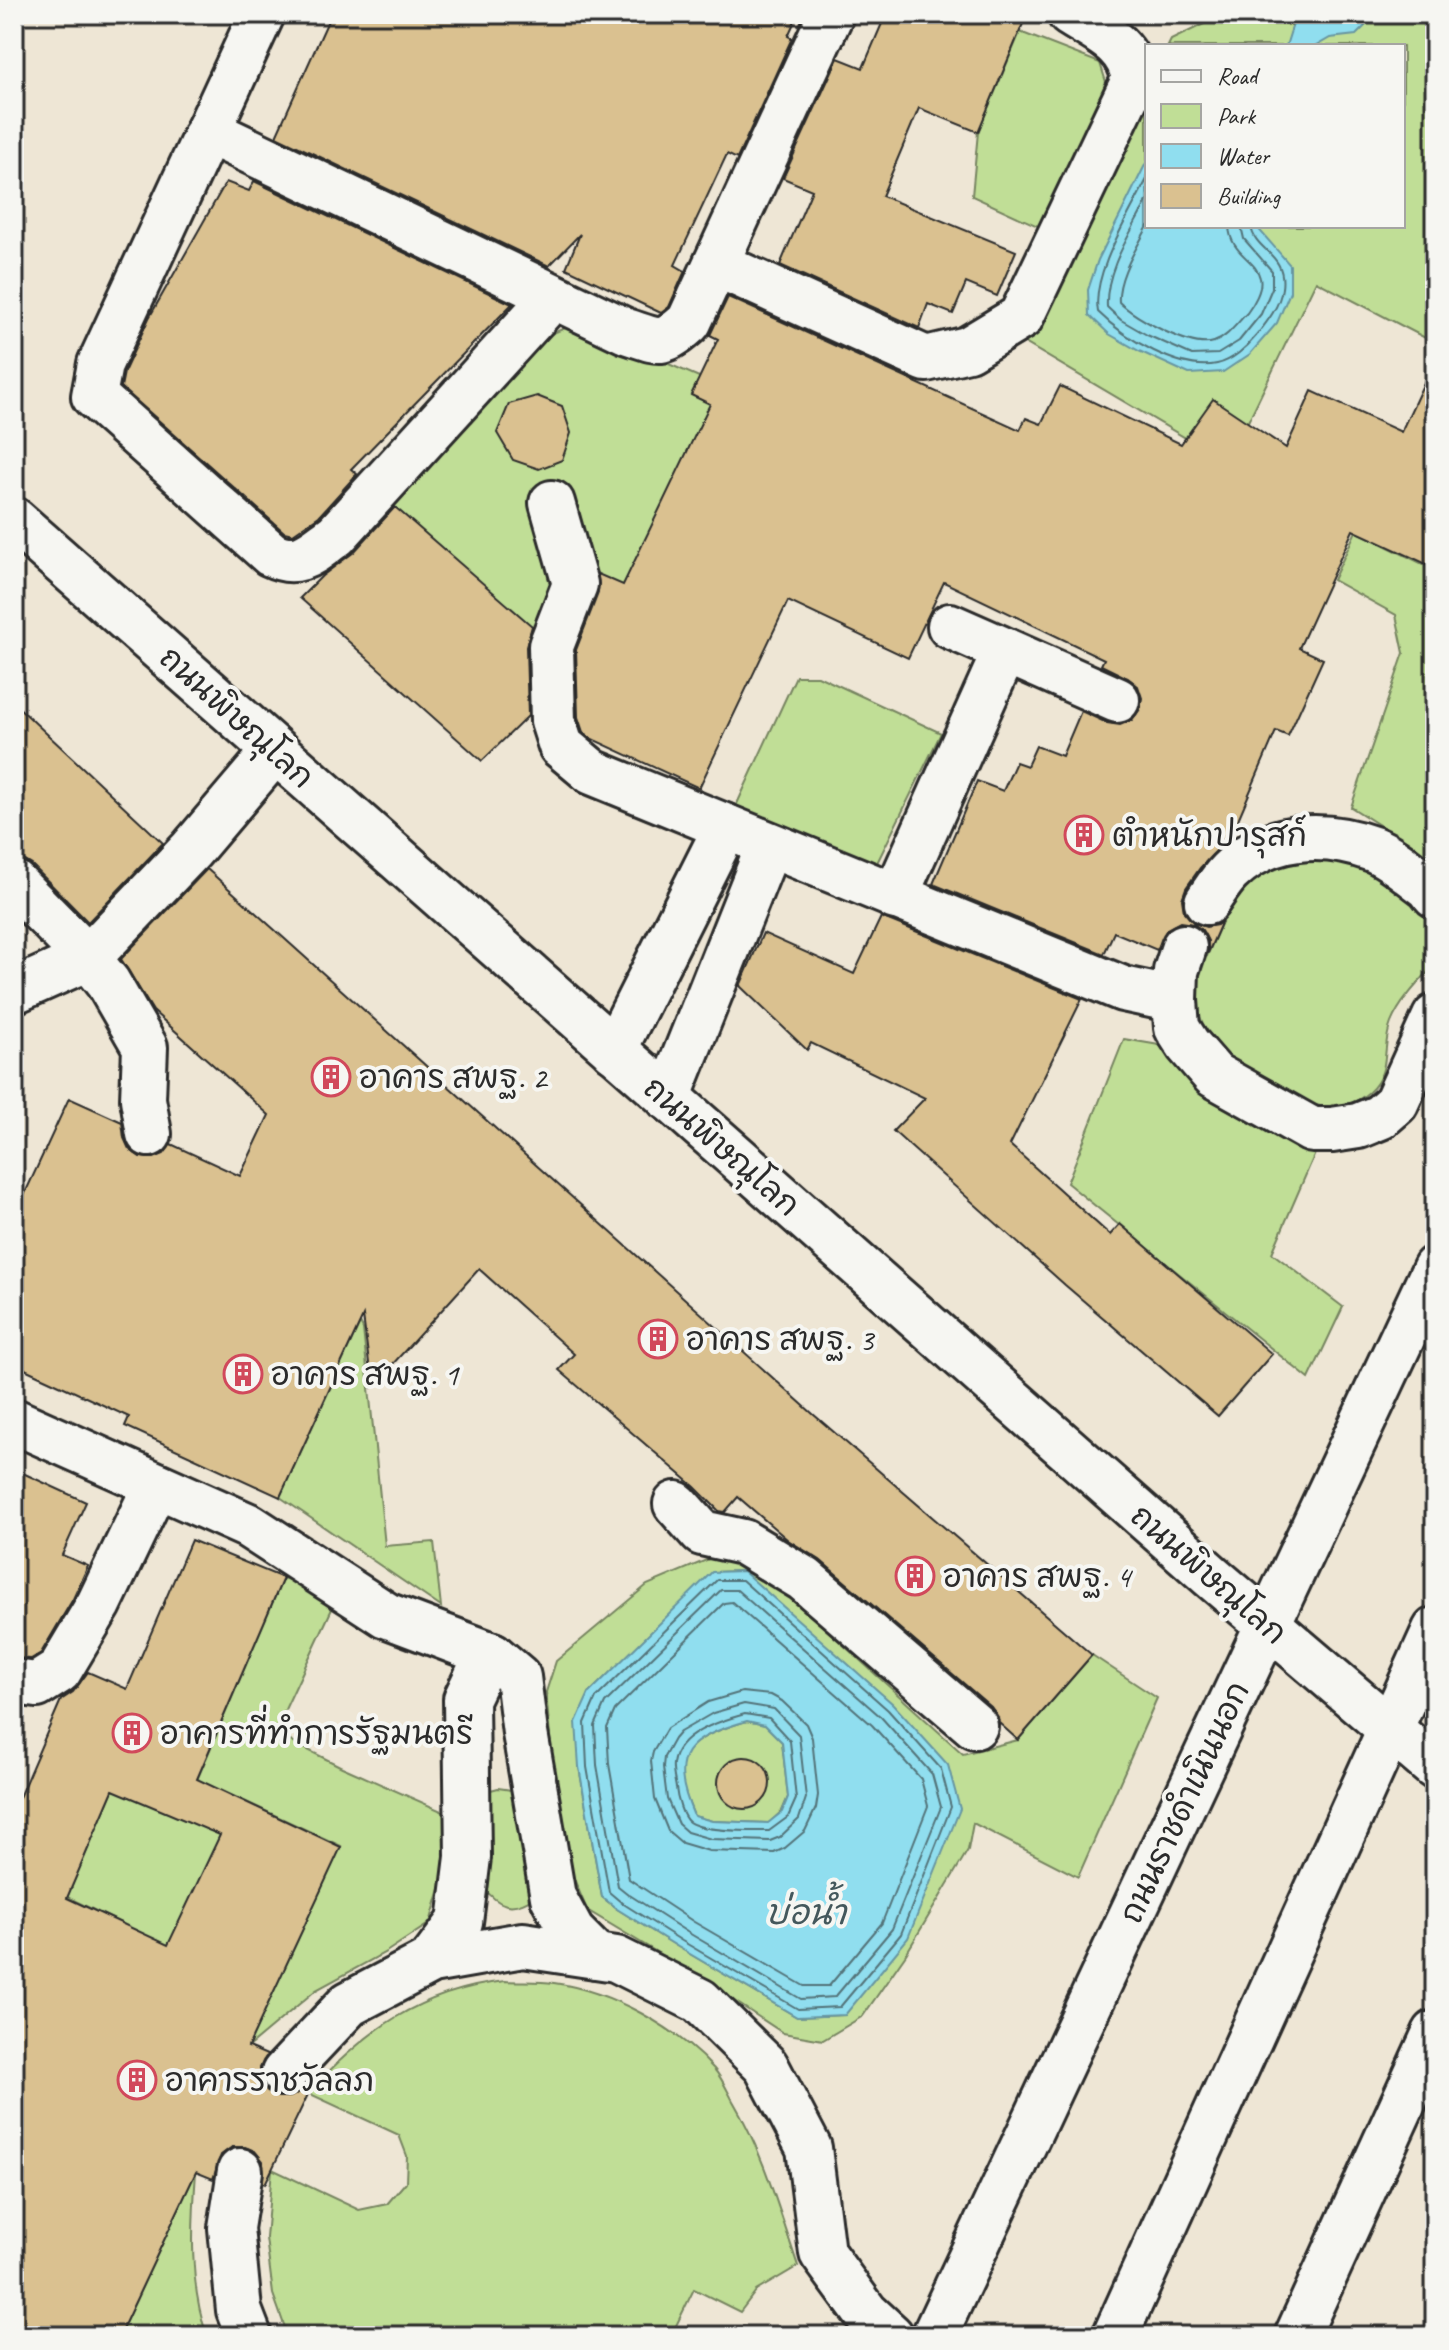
<svg xmlns="http://www.w3.org/2000/svg" width="1449" height="2350" font-family="Caveat,'Playpen Sans Thai',sans-serif">
<style>
.green{fill:#c0de96;stroke:#768460;stroke-width:2;fill-rule:evenodd}
.water{fill:#90deef;stroke:#6896a1;stroke-width:2;fill-rule:evenodd}
.lines{fill:none;stroke-linecap:round;stroke-linejoin:round}
.shore{stroke:#537379;stroke-width:2}
.building{fill:#dac190;stroke:#2b2b2b;stroke-width:2;fill-rule:evenodd}
.minor-casing{stroke:#2b2b2b;stroke-width:50}
.major-casing{stroke:#2b2b2b;stroke-width:50}
.minor{stroke:#f6f6f2;stroke-width:44}
.major{stroke:#f6f6f2;stroke-width:44}
.labels{text-anchor:middle;stroke-width:8;stroke-linejoin:round;paint-order:stroke}
.street-label{font-size:32px;fill:#2b2b2b;stroke:#f6f6f2}
.poi-label{font-size:32px;fill:#2b2b2b;stroke:#f6f6f2;text-anchor:start}
.water-label{font-size:34px;font-style:italic;fill:#44585c;stroke:#f6f6f2}
</style>
<rect width="100%" height="100%" fill="#eee6d5"/>
<filter id="ink" filterUnits="userSpaceOnUse"><feTurbulence type="fractalNoise" baseFrequency=".0125" numOctaves="2"/><feDisplacementMap in="SourceGraphic" scale="16" xChannelSelector="R" yChannelSelector="G"/><feConvolveMatrix kernelMatrix="1 2 1 2 8 2 1 2 1" color-interpolation-filters="sRGB"/></filter>
<g filter="url(#ink)">
<g class="green">
<polygon points="1248,14 1435,14 1435,343 1316,281 1228,463 1025,343 1147,90 1147,226 1403,226 1403,46 1168,46 1171,40 1214,19"/>
<polygon points="1020,32 1100,63 1106,82 1042,228 972,196 978,132"/>
<polygon points="575,324 732,391 594,691 391,504 524,355 553,333"/>
<polygon points="1356,531 1435,570 1435,866 1409,844 1351,807 1404,653 1396,615 1333,580"/>
<polygon points="796,676 818,676 941,733 875,867 736,806"/>
<path d="M1301 857C1313 857 1327 854 1338 857 1364 862 1417 894 1427 920 1432 934 1431 954 1431 969 1416 985 1399 1003 1391 1023 1381 1048 1392 1071 1369 1092 1336 1121 1300 1101 1266 1086 1256 1082 1241 1078 1233 1070 1222 1058 1210 1039 1203 1024 1192 1001 1194 977 1194 952L1207 956 1227 910 1246 879Z"/>
<polygon points="1124,1039 1159,1045 1205,1086 1317,1149 1272,1253 1343,1307 1309,1379 1067,1183"/>
<polygon points="360,1323 363,1329 385,1546 434,1542 441,1607 280,1497"/>
<path d="M716 1556 742 1558 773 1581 963 1754 1018 1740 1092 1655 1157 1698 1078 1877 973 1823 968 1850 906 1954 863 2016 823 2040 783 2033 698 1977 587 1910 571 1872 551 1749 546 1692 556 1661 647 1585ZM743 1571 845 2015 797 2017 678 1947 617 1909 602 1897 579 1767 589 1693 713 1572Z"/>
<polygon points="283,1578 338,1596 274,1733 342,1767 455,1817 442,1882 430,1923 386,1952 316,1990 248,2047 341,1846 238,1798 144,1999 99,1978 123,1924 67,1897 113,1790 191,1794"/>
<path d="M747 1721 765 1725 782 1742 788 1797 782 1811 769 1823 712 1821 694 1816C688 1801 679 1782 681 1766 684 1739 725 1728 747 1721Z"/>
<path d="M498 1788 518 1791 533 1897C512 1912 498 1906 483 1887L487 1791Z"/>
<path d="M505 1981C521 1982 538 1981 554 1983 611 1991 676 2027 714 2069 722 2078 727 2090 733 2101 763 2152 779 2210 798 2266L756 2291 740 2312 694 2289 671 2336H288L273 2294 266 2238 272 2169 359 2210 387 2204 406 2182 407 2156 399 2135 308 2093C365 2031 419 1991 505 1981Z"/>
<path d="M196 2172C192 2226 189 2283 207 2336H119Z"/>
</g>
<g class="water">
<polygon points="1304,14 1364,14 1365,26 1356,35 1330,38 1316,46 1286,46 1293,24"/>
<polygon points="1147,161 1147,226 1256,226 1290,265 1290,292 1277,323 1250,354 1223,372 1189,374 1139,351 1109,334 1089,315 1088,290 1098,260"/>
<path d="M743 1571 893 1704 948 1765 960 1809 908 1938 845 2015 797 2017 678 1947 617 1909 602 1897 579 1767 576 1722 589 1693 712 1572ZM747 1721 765 1725 782 1742 788 1797 782 1812 768 1823 712 1821 694 1816C667 1754 687 1738 747 1721Z"/>
</g>
<g class="lines">
<g class="shore">
<path d="M1147 179C1130 214 1091 274 1098 312 1124 338 1180 372 1217 364 1232 361 1247 347 1256 336 1267 322 1280 306 1282 288 1287 253 1254 251 1251 226"/>
<path d="M1147 201C1131 233 1105 270 1107 307L1121 320 1147 335 1192 355 1218 354 1239 341 1261 314 1272 288V271L1244 239 1241 226"/>
<path d="M1148 226C1137 248 1117 277 1119 302 1135 318 1192 350 1214 342 1228 337 1237 323 1247 313 1253 305 1263 289 1260 278 1256 259 1230 254 1229 226"/>
<polygon points="717,1580 742,1580 888,1710 941,1769 951,1807 901,1934 840,2007 798,2009 682,1941 622,1903 609,1892 587,1767 585,1723 596,1698"/>
<polygon points="721,1590 737,1590 881,1717 932,1774 941,1807 892,1929 835,1997 801,1999 687,1932 628,1894 618,1886 597,1765 595,1726 605,1703"/>
<polygon points="732,1602 872,1725 921,1779 928,1806 882,1923 829,1986 804,1986 694,1922 629,1879 609,1764 607,1728 615,1710 724,1603"/>
<polygon points="742,1692 771,1695 782,1701 806,1724 812,1738 818,1795 816,1808 805,1831 785,1848 774,1853 709,1851 682,1843 668,1831 655,1799 651,1761 653,1752 667,1728 708,1702"/>
<polygon points="744,1704 774,1709 799,1735 806,1798 799,1819 780,1837 770,1841 711,1839 687,1832 678,1824 667,1799 663,1767 664,1757 674,1739 680,1732 713,1713"/>
<path d="M745 1714 769 1718 790 1741 796 1799 788 1817 769 1831C751 1831 703 1832 689 1822 682 1817 677 1798 676 1788 675 1781 672 1771 673 1764 677 1733 720 1721 745 1714Z"/>
</g>
</g>
<g class="building">
<polygon points="331,14 798,14 788,36 792,38 737,159 727,154 675,265 685,271 669,307 661,313 566,268 580,234 549,266 276,136"/>
<polygon points="886,14 1027,14 978,132 919,108 882,196 1016,251 997,296 966,283 953,314 928,304 919,328 780,265 812,190 783,178 838,58 863,68"/>
<polygon points="254,181 512,304 351,469 357,474 319,516 293,534 284,532 121,387 124,372 149,318 226,182 249,191"/>
<polygon points="728,297 1020,430 1026,418 1041,424 1060,386 1181,444 1213,399 1286,448 1312,391 1401,432 1435,359 1435,568 1353,530 1299,648 1323,659 1288,736 1276,731 1237,822 1232,820 1221,846 1200,868 1186,888 1182,899 1184,912 1194,923 1206,927 1217,925 1222,921 1208,953 1208,941 1202,930 1193,924 1180,922 1167,929 1157,950 1114,932 1104,954 933,884 977,781 1003,791 1016,762 1027,766 1036,746 1062,756 1081,711 1107,723 1120,725 1132,720 1140,709 1142,698 1138,686 1128,678 1101,665 1104,659 944,582 908,658 788,601 699,788 590,738 583,732 578,717 576,650 598,593 598,574 623,585 710,404 691,395 718,339 710,335"/>
<polygon points="537,396 562,406 571,433 562,460 539,469 513,460 497,433 509,404"/>
<polygon points="395,507 532,626 526,647 528,716 482,761 300,598 322,576 354,552"/>
<polygon points="14,703 163,843 88,922 32,865 14,854"/>
<polygon points="207,869 813,1414 1092,1655 1018,1740 999,1723 998,1717 991,1707 820,1560 788,1540 738,1497 725,1512 719,1511 695,1487 559,1370 574,1354 479,1269 372,1387 363,1316 280,1497 125,1426 129,1417 14,1364 14,1217 69,1098 122,1122 124,1138 129,1149 140,1157 154,1158 164,1154 171,1144 240,1176 269,1115 153,1011 121,959"/>
<polygon points="881,917 1082,999 1010,1145 1110,1235 1120,1224 1272,1354 1218,1416 1065,1285 893,1131 925,1098 811,1043 807,1050 740,986 763,933 854,974"/>
<polygon points="14,1469 86,1502 62,1555 88,1566 73,1599 41,1653 31,1659 14,1658"/>
<path d="M191 1540 283 1578 197 1779 341 1847 248 2047 267 2055 260 2068V2081L268 2092 278 2097H290L302 2091 309 2082 313 2084 265 2184 263 2183V2161L255 2151 245 2147H232L221 2155 213 2179 196 2172 119 2336H14V1809L61 1700 73 1692 88 1672 127 1689ZM113 1790 220 1835 168 1945 67 1898Z"/>
<circle cx="744" cy="1783" r="26"/>
</g>
<g class="lines">
<defs>
<g id="minor">
<path d="M262 14 208 131 626 331C660 342 661 347 689 322L831 14"/>
<path d="M208 131 100 364 94 396 271 554C300 568 313 551 336 535L553 297"/>
<path d="M716 264 926 359 968 349 1021 317 1134 80C1130 44 1098 32 1070 14"/>
<polyline points="552,503 575,584 551,646 553,721 561,746 592,772 1123,989 1175,1000"/>
<polyline points="950,626 1117,700"/>
<polyline points="14,883 88,958 108,983 145,1047 143,1099 149,1134"/>
<polyline points="895,897 1005,651"/>
<path d="M1207 902C1214 892 1221 880 1229 872 1268 833 1324 831 1373 849 1393 857 1412 875 1429 887L1435 895"/>
<polyline points="1184,947 1176,971 1175,1000 1177,1028 1188,1045 1214,1075 1312,1130 1332,1130 1358,1126 1380,1117 1396,1103 1435,1017"/>
<polyline points="14,991 88,958 191,850 275,751"/>
<polyline points="614,1050 726,827"/>
<polyline points="668,1098 769,845"/>
<polyline points="14,1421 249,1526 386,1615 492,1655"/>
<polyline points="676,1504 702,1533 743,1542 804,1579 975,1726"/>
<polyline points="14,1682 37,1685 59,1671 99,1604 156,1485"/>
<polyline points="431,1961 460,1922 468,1857 466,1699 477,1676 492,1655 518,1677 525,1733 553,1897 572,1932 596,1956"/>
<polyline points="284,2073 349,2004 431,1961 523,1945 616,1959 700,2001 766,2066 809,2148 822,2253 866,2313 891,2336"/>
<polyline points="240,2171 231,2228 239,2310 249,2336"/>
</g>
<g id="major">
<polyline points="14,520 1211,1576 1435,1767"/>
<polyline points="934,2336 1435,1268"/>
<polyline points="1115,2336 1435,1630"/>
<polyline points="1297,2336 1435,2033"/>
</g>
</defs>
<use href="#minor" class="minor-casing"/>
<use href="#major" class="major-casing"/>
<use href="#minor" class="minor"/>
<use href="#major" class="major"/>
</g>
</g>
<defs>
<symbol id="building-ring" viewBox="-11 -11 22 22"><circle r="9.5" fill="#f6f6f2" stroke="#d1495b" stroke-width="1.5"/><path d="M-4-6H4V6H1V3H-1V6H-4ZM-2.5-4.3h1.7v1.8h-1.7ZM.8-4.3h1.7v1.8H.8ZM-2.5-1h1.7V.8h-1.7ZM.8-1h1.7V.8H.8Z" fill="#d1495b"/></symbol>
</defs>
<g fill-rule="evenodd">
<use href="#building-ring" x="1062" y="813" width="44" height="44"/>
<use href="#building-ring" x="309" y="1055" width="44" height="44"/>
<use href="#building-ring" x="636" y="1317" width="44" height="44"/>
<use href="#building-ring" x="221" y="1352" width="44" height="44"/>
<use href="#building-ring" x="893" y="1554" width="44" height="44"/>
<use href="#building-ring" x="110" y="1711" width="44" height="44"/>
<use href="#building-ring" x="115" y="2058" width="44" height="44"/>
</g>
<g class="labels">
<g class="street-label">
<text transform="translate(237 717) rotate(42)" y="11">ถนนพิษณุโลก</text>
<text transform="translate(722 1146) rotate(41)" y="11">ถนนพิษณุโลก</text>
<text transform="translate(1209 1574) rotate(41)" y="11">ถนนพิษณุโลก</text>
<text transform="translate(1184 1802) rotate(-65)" y="11">ถนนราชดำเนินนอก</text>
</g>
<g class="poi-label">
<text x="1112" y="846">ตำหนักปารุสก์</text>
<text x="359" y="1088">อาคาร สพฐ. 2</text>
<text x="686" y="1350">อาคาร สพฐ. 3</text>
<text x="271" y="1385">อาคาร สพฐ. 1</text>
<text x="943" y="1587">อาคาร สพฐ. 4</text>
<text x="160" y="1744">อาคารที่ทำการรัฐมนตรี</text>
<text x="165" y="2091">อาคารราชวัลลภ</text>
</g>
<g class="water-label">
<text x="806" y="1924">บ่อน้ำ</text>
</g>
</g>
<rect width="1449" height="2350" fill="none" stroke="#f6f6f2" stroke-width="48"/>
<rect x="24" y="24" width="1401" height="2302" fill="none" stroke="#2b2b2b" stroke-width="3" filter="url(#ink)"/>
<rect x="1145" y="44" width="260" height="184" fill="#f6f6f2" stroke="#a5a5a2" stroke-width="2"/>
<rect x="1161" y="70" width="40" height="12" fill="#f6f6f2" stroke="#a5a5a2" stroke-width="2"/>
<text x="1217" y="84" font-size="24" fill="#2b2b2b">Road</text>
<rect x="1161" y="104" width="40" height="24" fill="#c0de96" stroke="#a5a5a2" stroke-width="2"/>
<text x="1217" y="124" font-size="24" fill="#2b2b2b">Park</text>
<rect x="1161" y="144" width="40" height="24" fill="#90deef" stroke="#a5a5a2" stroke-width="2"/>
<text x="1217" y="164" font-size="24" fill="#2b2b2b">Water</text>
<rect x="1161" y="184" width="40" height="24" fill="#dac190" stroke="#a5a5a2" stroke-width="2"/>
<text x="1217" y="204" font-size="24" fill="#2b2b2b">Building</text>
</svg>
